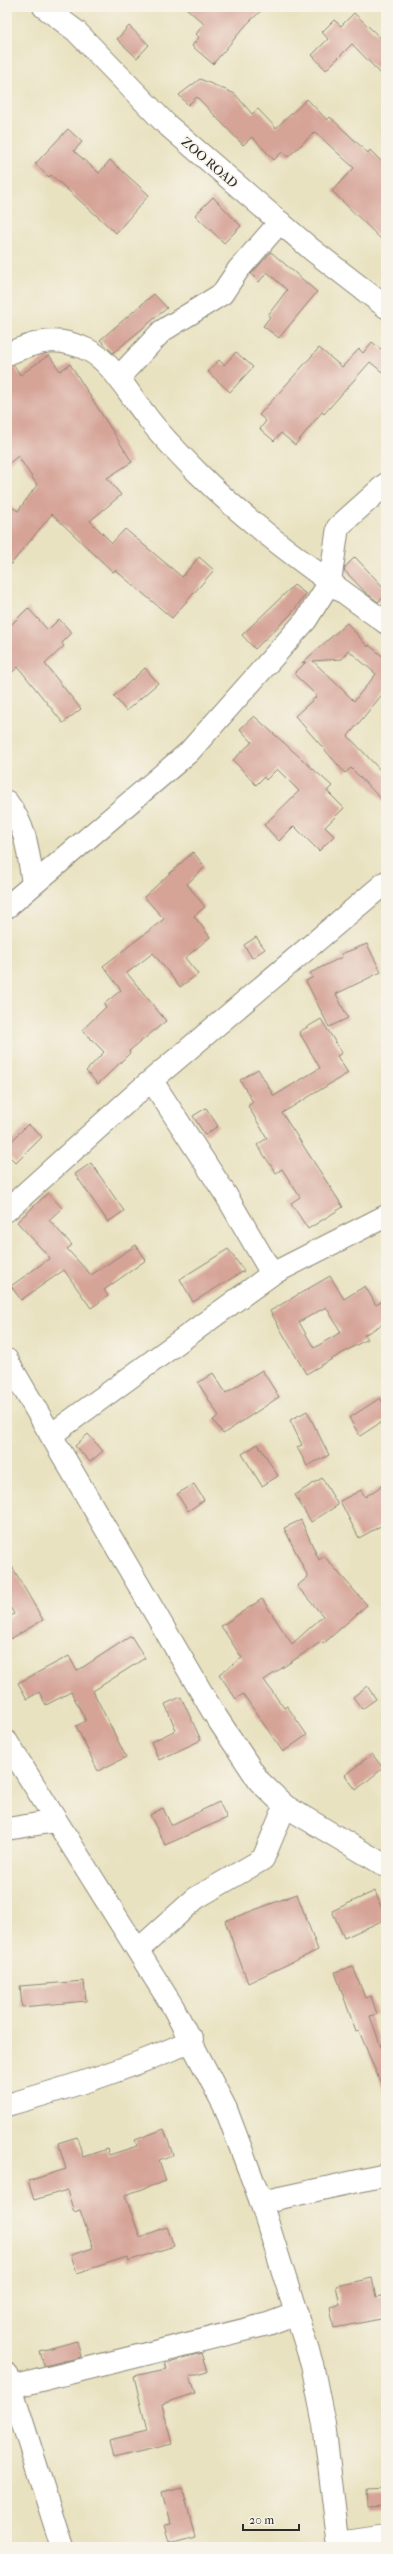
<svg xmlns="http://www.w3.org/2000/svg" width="393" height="2554" font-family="'IM FELL French Canon',serif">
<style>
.building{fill:#d6a397;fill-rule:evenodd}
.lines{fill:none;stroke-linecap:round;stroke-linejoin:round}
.minor-casing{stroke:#8a8676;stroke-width:24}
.minor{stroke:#fff;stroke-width:22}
.labels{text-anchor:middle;stroke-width:3;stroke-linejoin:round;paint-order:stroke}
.street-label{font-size:13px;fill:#2b2b2b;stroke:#f7f3e8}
</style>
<rect width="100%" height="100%" fill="#f7f3e8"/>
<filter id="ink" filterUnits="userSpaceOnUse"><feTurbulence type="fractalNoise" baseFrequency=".025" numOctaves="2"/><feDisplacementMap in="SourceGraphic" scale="8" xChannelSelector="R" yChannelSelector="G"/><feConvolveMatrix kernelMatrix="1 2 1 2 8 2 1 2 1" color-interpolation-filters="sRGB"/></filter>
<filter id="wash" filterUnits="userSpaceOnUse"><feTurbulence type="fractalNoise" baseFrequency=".012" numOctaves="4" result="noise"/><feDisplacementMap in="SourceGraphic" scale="16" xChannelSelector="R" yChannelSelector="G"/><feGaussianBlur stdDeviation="0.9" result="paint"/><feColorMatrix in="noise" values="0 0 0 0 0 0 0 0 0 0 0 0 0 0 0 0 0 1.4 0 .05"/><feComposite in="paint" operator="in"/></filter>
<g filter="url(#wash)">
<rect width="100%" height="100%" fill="#e9e2c1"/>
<g id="blocks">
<g class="building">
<polygon points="185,7 265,7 247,24 213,64 192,46 199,37 196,34 204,24"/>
<polygon points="354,13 386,43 386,79 352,44 326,70 312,55 328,39 322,32 334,20 341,26"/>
<polygon points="129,26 149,45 137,58 117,39"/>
<polygon points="200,79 235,94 252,114 258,109 276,128 307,99 327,120 330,117 368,153 370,150 386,166 386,244 332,191 354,168 315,132 288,157 282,152 274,160 252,137 243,145 197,97 188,105 179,95"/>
<polygon points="68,129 82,142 74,151 99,173 110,160 149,195 116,233 51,175 49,177 35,164"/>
<polygon points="213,197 241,226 224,243 195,215"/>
<polygon points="271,252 317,292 279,338 263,326 270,317 268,315 287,290 267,272 259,282 251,274"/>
<polygon points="154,294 167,308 113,353 100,340"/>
<polygon points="372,342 386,353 386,375 370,362 324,414 322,412 295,445 281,433 274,441 260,429 266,421 259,415 319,348 342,367 359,349 363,353"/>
<polygon points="236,352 253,367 230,392 208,372 219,360 224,365"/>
<polygon points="49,355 60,371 70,364 132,462 107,478 121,495 90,521 112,543 125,529 182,577 199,557 214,570 172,618 115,570 113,572 52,514 7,569 7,504 18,511 37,485 18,456 7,465 7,366 14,365 20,375"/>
<polygon points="355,557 386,590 386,595 378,602 365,592 344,570 345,567"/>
<polygon points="294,585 306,594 291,614 255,649 242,635"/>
<polygon points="28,608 48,630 59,619 72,633 62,643 64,646 45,664 81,709 63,723 18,667 7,677 7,629"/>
<path d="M347 623 368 647 369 645 386 659V690L348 736 386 776V804L351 768 345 773 295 716 317 696 294 674 306 662 302 663ZM348 650 376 674 354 701 313 661 342 659Z"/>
<polygon points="145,668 158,683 126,711 114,696"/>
<polygon points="254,716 332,786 327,791 344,808 325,827 334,836 319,851 294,826 279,841 264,825 299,791 277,769 266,780 264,777 256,785 233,760 252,742 240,729"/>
<polygon points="193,852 205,867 187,884 205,907 194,916 210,937 185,958 198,974 180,987 153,953 127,973 166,1021 129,1051 130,1053 98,1084 86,1071 104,1052 82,1030 106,1007 104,1004 121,990 103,966 164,919 144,897"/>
<polygon points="256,937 265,949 252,958 244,945"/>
<polygon points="367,944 381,972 336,994 348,1018 329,1027 306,981 313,977 310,973 342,957 341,954"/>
<polygon points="321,1019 342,1053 337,1056 348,1073 282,1113 343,1207 308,1229 291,1203 300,1197 282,1169 276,1173 257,1145 267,1138 248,1106 253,1102 240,1080 258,1069 274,1096 320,1068 299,1032"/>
<polygon points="206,1108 218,1126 205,1135 193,1116"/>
<polygon points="28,1124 42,1137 16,1163 7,1154 7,1146"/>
<polygon points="91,1163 124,1211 108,1222 75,1174"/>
<polygon points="48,1193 62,1208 49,1220 72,1245 67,1249 91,1275 136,1245 146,1260 104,1290 108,1296 91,1308 64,1270 21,1300 11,1286 50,1258 17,1222"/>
<polygon points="228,1249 244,1271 193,1302 180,1279"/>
<path d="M330 1276 344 1299 365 1286 376 1305 386 1299V1322L364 1335 367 1339 306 1374 270 1311ZM326 1307 341 1332 314 1348 299 1322Z"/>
<polygon points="262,1370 279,1397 223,1434 213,1420 219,1416 198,1383 213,1373 226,1393"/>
<polygon points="380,1398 386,1408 386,1419 360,1436 349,1418"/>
<polygon points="307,1411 329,1455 307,1466 297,1447 302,1445 290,1420"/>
<polygon points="88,1434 103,1451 90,1462 75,1446"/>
<polygon points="258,1444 278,1476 262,1486 242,1454"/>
<polygon points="322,1478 338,1505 311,1522 295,1495"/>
<polygon points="386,1483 386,1523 359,1538 340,1501 361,1490 365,1497"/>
<polygon points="194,1484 204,1500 188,1511 177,1494"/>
<polygon points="301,1520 319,1560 324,1556 367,1605 323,1644 321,1642 264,1680 284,1708 287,1706 307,1735 283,1752 243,1694 236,1699 219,1674 242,1658 221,1626 262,1599 292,1644 323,1616 297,1586 308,1577 284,1528"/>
<polygon points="7,1558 43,1620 7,1641 7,1619 14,1614 7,1601"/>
<polygon points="131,1636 145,1658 93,1691 126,1757 98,1771 76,1726 86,1721 71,1692 46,1705 39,1692 27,1699 18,1683 69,1656 77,1671"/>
<polygon points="367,1686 376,1699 362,1709 353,1697"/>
<polygon points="181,1697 201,1740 159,1760 151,1742 176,1730 165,1704"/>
<polygon points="372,1754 383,1768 356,1790 345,1775"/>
<polygon points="219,1802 227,1818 165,1845 150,1815 163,1808 171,1825"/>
<polygon points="375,1891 386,1919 344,1938 332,1911"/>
<polygon points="297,1894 318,1950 248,1983 225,1921"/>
<polygon points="353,1966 365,1998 371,1996 377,2014 370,2016 381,2047 386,2045 386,2096 359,2031 356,2032 335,1972"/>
<polygon points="84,1981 86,2001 22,2007 20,1986"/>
<polygon points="164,2129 173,2155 159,2160 166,2181 125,2195 140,2237 167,2227 174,2246 128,2261 127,2257 77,2273 71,2255 93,2248 80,2210 74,2212 67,2190 34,2200 28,2181 66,2169 58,2143 77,2137 83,2157 107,2149 109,2155 137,2146 135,2140"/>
<polygon points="372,2278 376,2297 386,2295 386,2318 334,2328 330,2307 340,2304 336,2286"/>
<polygon points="77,2341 81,2357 44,2366 40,2351"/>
<polygon points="201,2353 207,2371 190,2376 196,2393 162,2404 172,2444 113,2458 109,2440 147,2431 134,2376 167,2369 165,2363"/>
<polygon points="182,2487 195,2535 170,2542 165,2524 170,2523 162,2492"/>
<polygon points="386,2489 386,2507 368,2508 367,2490"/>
</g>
</g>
</g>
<g filter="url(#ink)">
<use href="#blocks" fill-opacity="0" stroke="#8a8676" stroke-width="1"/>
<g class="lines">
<defs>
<g id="minor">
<polyline points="44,7 76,31 166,124 311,249 386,307"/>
<path d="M7 354C38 341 57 335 88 350 112 362 128 393 144 413 159 434 180 455 199 474 255 530 322 576 386 623"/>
<polyline points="119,377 162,331 222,294 238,270 280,222"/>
<path d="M7 802C27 828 28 852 33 884"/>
<polyline points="7,907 189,752 306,620 330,582 338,527 386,484"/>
<polyline points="152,1081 226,1195 272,1274"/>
<polyline points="7,1210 140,1090 386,882"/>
<polyline points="7,1360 213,1712 259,1781 285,1806 386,1866"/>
<polyline points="51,1435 272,1274 386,1216"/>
<polyline points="7,1742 173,2007 226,2109 261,2202 312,2364 324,2424 339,2547"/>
<polyline points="7,1829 56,1821"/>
<polyline points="138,1950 196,1898 263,1859 285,1806"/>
<path d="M7 2105C70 2087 133 2068 192 2040"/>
<polyline points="261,2202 386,2175"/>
<polyline points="7,2374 62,2547"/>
<polyline points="12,2387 268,2324 297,2313"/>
<polyline points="339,2542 386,2535"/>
</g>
</defs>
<use href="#minor" class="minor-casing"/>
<use href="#minor" class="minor"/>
</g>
</g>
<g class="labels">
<g class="street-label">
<text transform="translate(210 162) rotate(41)" y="5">ZOO ROAD</text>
</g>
</g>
<rect width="393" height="2554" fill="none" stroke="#f7f3e8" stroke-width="24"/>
<path d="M243 2524v6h56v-6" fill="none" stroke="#2b2b2b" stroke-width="2"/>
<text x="249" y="2524" font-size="12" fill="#2b2b2b" stroke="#f7f3e8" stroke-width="3" paint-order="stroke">20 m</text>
</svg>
